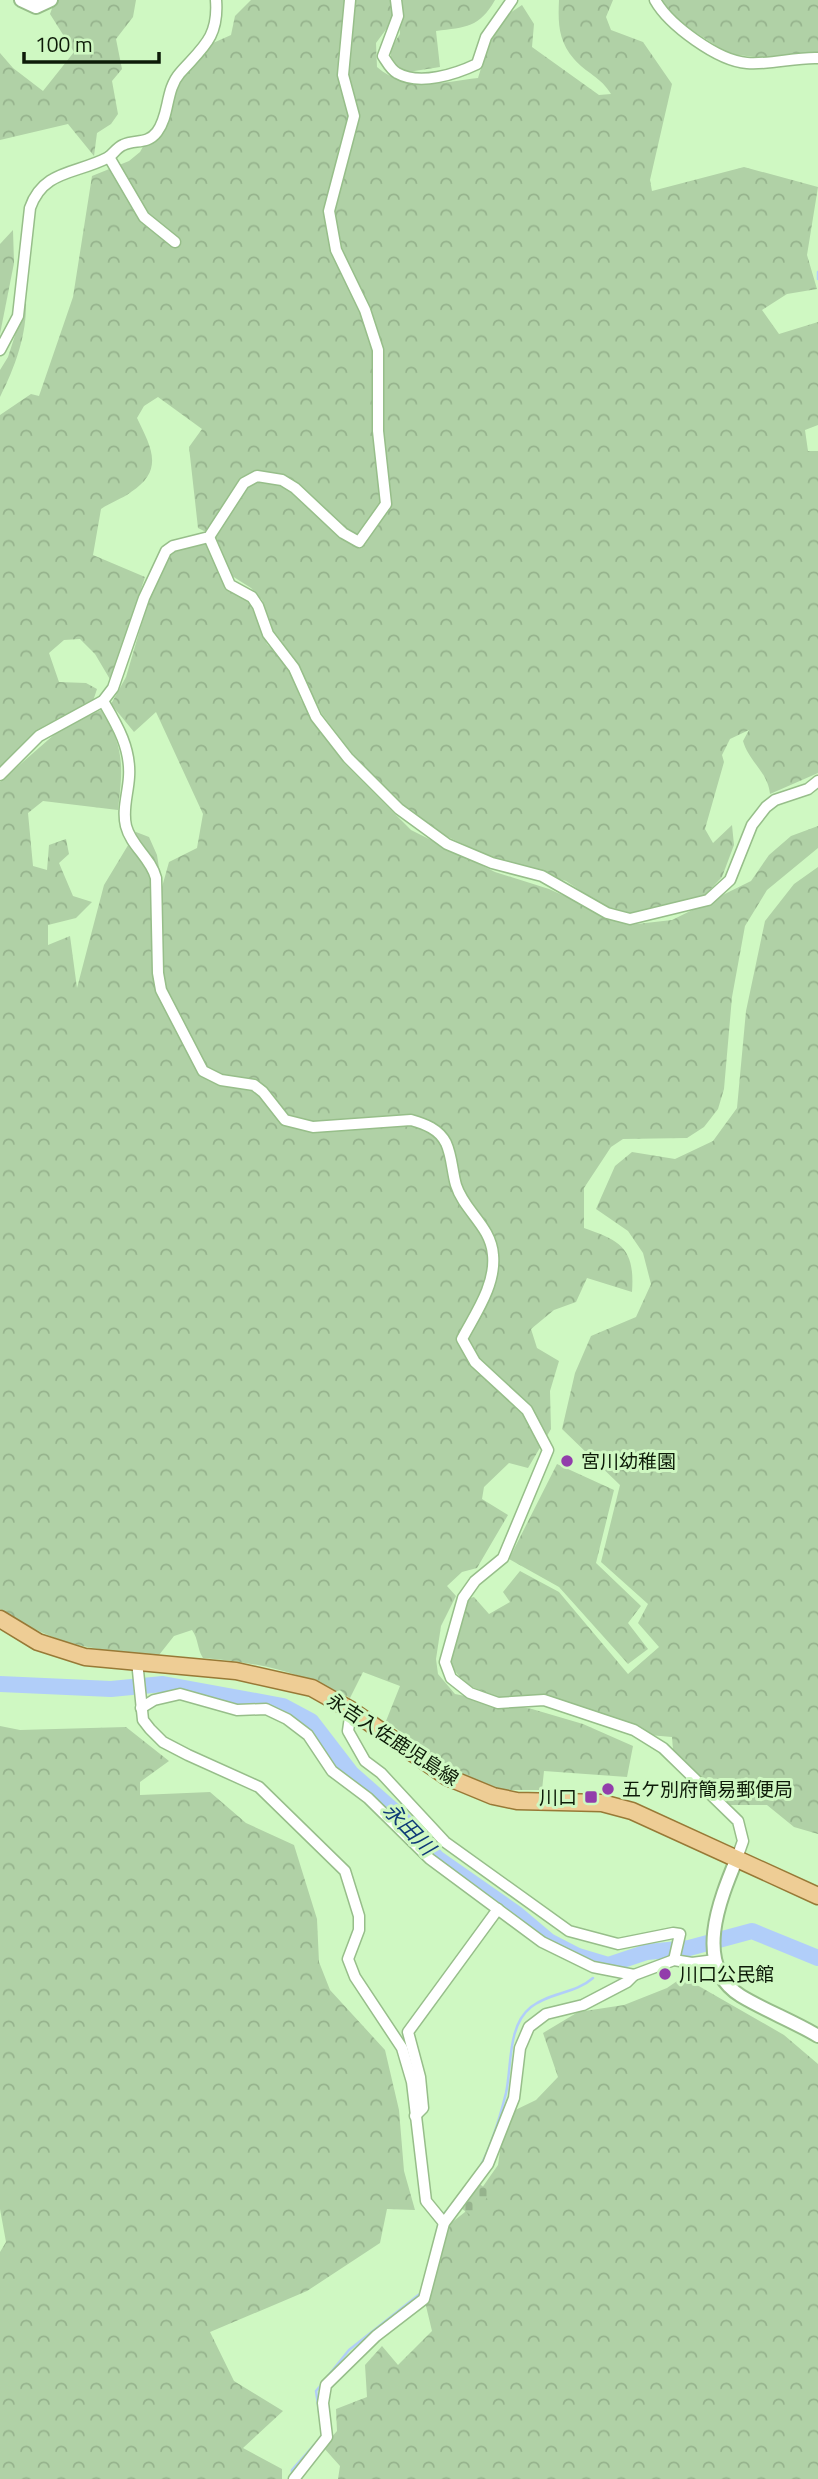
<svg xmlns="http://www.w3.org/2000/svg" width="818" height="2479" font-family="'Titillium Web','Noto Sans JP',sans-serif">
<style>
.forest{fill:url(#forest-crowns)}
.cemetery{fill:url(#cemetery-stones)}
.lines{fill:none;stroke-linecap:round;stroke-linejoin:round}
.stream{stroke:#b1cef9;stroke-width:2.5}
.river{stroke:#b1cef9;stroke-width:16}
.minor-casing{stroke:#97be8a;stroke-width:13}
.tertiary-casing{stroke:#97be8a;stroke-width:16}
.primary-casing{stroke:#987936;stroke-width:19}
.minor{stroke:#fff;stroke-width:10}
.tertiary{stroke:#fff;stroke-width:12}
.primary{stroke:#eecd95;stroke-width:16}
.poi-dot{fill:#923dab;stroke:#cff8c2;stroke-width:2.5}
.labels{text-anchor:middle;stroke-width:6;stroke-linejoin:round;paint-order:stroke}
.poi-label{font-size:19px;fill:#0d1b08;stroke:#cff8c2;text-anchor:start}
.street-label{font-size:19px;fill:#0d1b08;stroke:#cff8c2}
.water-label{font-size:21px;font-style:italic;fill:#0e3a77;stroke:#cff8c2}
</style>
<defs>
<pattern id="forest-crowns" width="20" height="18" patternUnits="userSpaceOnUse" patternTransform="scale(1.75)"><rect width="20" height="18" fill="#b0d1a6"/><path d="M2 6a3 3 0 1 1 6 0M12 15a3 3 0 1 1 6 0" fill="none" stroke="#96b38d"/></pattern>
<pattern id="cemetery-stones" width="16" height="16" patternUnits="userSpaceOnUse" patternTransform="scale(1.75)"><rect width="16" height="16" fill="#b0d1a6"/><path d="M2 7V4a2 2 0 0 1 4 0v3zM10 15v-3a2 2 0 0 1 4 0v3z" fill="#96b38d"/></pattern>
</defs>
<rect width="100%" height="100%" fill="#cff8c2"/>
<g class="forest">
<polygon points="55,0 136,0 133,17 116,39 122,69 112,81 118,114 111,124 97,133 94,156 68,124 0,140 0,53 13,68 43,91 74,52 50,14"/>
<path d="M251 0H391L393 20 376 43 377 67C407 93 442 82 478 78L495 23 522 5 534 24 532 47 599 95 611 94C601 77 586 73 574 59 558 41 558 22 559 0H613L606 17 611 30 643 42 672 84 650 180 652 191 744 167 818 187 807 255 817 289 787 294 762 310 779 334 818 322V425L805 430 808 451H818V773L770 794C768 772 749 762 743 741L749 730 730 739 722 755 724 762 705 829 713 843 732 825 734 845 722 877 704 896 635 914 603 906 566 881 493 858 435 831 400 802 355 757 322 714 294 658 273 630 262 600 251 588 229 574 214 536 198 528 189 447 202 429 158 397 144 406 137 418C151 447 165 470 131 492 122 499 111 502 101 509L93 555 145 577 111 681 95 654 80 639 64 640 49 653 59 682 86 683 97 689 93 701 44 726 0 767V415L31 394 39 396 73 297 92 176 129 161 140 152 177 85 204 47 231 35 235 16Z"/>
<path d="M399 0H495C479 28 466 27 436 31L440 67 408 72 391 67V48L400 34Z"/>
<polygon points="658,0 818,0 818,53 764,58 729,54 670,16"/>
<polygon points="13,230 14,263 0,334 0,244"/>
<path d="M26 301C27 335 15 367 0 397V370L8 357Z"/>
<path d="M205 542 225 588 249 601 267 644 289 668 301 700 344 763 411 830 495 872 549 889 628 925 672 920 751 881 769 855 791 836 818 826V848L767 890 745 926 732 997 724 1089 718 1109 704 1127 687 1138 623 1139 611 1147 584 1188V1228C622 1241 635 1249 632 1292L587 1278 576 1302 554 1310 531 1329 537 1348 559 1361 550 1391 551 1429 528 1468 509 1463 484 1487 482 1499 508 1515 477 1568 462 1572 447 1586 456 1596 441 1626 436 1659 438 1674 455 1694 532 1709 583 1724 633 1746 627 1777 544 1771 542 1790H499L466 1780 386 1721 400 1686 363 1672 350 1698C298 1671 261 1663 203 1658 197 1649 199 1640 192 1630L174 1636 159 1655C92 1650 58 1647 0 1609V782L64 726 101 710C125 747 123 767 118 810L43 801 28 813 33 866 47 870 49 845 66 839 69 854 59 863 73 896 92 902 76 918 48 925V945L70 936 77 988 104 885 136 832 149 837 157 855 162 887 169 862 197 848 203 814 156 712 134 732 111 704 126 677 150 595 165 562 175 550Z"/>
<polygon points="818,867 818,1834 794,1827 767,1805 728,1805 673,1750 672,1737 649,1735 544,1697 507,1701 465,1684 448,1662 466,1599 474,1597 489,1614 510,1602 503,1592 520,1571 559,1592 628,1674 659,1647 638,1623 648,1604 601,1562 620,1485 562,1429 575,1373 591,1336 636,1317 651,1284 643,1253 628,1231 596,1209 615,1166 632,1152 675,1159 713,1141 737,1108 746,1011 765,921 794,884"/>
<polygon points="557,1464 614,1490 596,1563 641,1606 628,1623 648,1649 628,1664 559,1587 509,1559"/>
<polygon points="0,1726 20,1730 126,1727 169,1761 140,1782 140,1795 210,1792 246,1823 294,1845 317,1919 319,1962 330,1990 385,2050 399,2110 404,2171 415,2210 387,2209 380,2243 307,2291 210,2332 234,2381 283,2411 243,2448 282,2469 282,2479 0,2479 0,2252 6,2242 0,2209"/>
<polygon points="683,1977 784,2035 818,2064 818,2479 338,2479 340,2466 323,2447 337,2431 336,2409 367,2397 365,2365 382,2346 398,2365 432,2331 426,2306 446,2227 465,2212 498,2165 505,2115 536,2100 558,2077 543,2033 578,2012 624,2005 667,1988"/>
</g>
<polygon class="cemetery" points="478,2183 491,2192 473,2217 461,2208"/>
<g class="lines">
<g class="stream">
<polyline points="818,272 818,279"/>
<path d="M479 2169C491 2147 500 2117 506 2093 512 2066 507 2026 531 2007 550 1992 575 1994 593 1978"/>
<polyline points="443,2215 454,2202"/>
<polyline points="435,2239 438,2226"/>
<polyline points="328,2376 349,2350 421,2293"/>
<polyline points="321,2424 316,2391 322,2384"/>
<polyline points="292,2476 292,2470 314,2445"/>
</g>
<polyline class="river" points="0,1684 111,1689 163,1684 283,1706 311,1721 351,1773 401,1817 437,1858 517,1914 549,1941 578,1956 608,1965 647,1952 689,1948 752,1931 818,1958"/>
<defs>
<g id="minor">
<path d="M396 0 398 16 383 56C387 62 391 70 397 73 420 86 456 74 477 64L486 37 512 0"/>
<path d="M655 0C669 25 718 61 747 63 770 65 795 57 818 58"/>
<polyline points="109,157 144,217 175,242"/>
<path d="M0 350 18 316 30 208C43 170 76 174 107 158 113 155 116 148 123 145 135 139 147 145 157 132 170 115 165 90 180 73 202 48 219 38 216 0"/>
<polyline points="209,537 230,585 252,597 258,606 268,634 294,668 316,717 348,758 399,809 447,844 492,863 542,876 607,913 630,919 708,900 730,880 752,825 766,807 775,800 808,789 818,781"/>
<path d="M103 701C117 725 131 748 129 777 128 794 122 810 126 826 131 846 151 858 156 878L158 973 161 990 203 1071 221 1080 254 1085 263 1092 285 1120 313 1127 411 1120C425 1124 439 1129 446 1143 452 1156 452 1171 456 1185 464 1211 491 1226 493 1255 496 1285 475 1314 462 1339L475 1362 527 1410 548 1450 503 1558 475 1581 463 1598 445 1662 451 1678 470 1693 498 1703 544 1700 634 1730 663 1748 738 1821 743 1841 737 1858"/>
<polyline points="0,775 39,736 103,701 113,688 144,598 166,551 173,546 209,537 244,483 257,476 282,480 295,488 343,533 359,542 386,504 378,431 378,350 365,310 336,250 329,211 354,116 343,75 350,0"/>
<polyline points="137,1661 143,1720 150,1729 163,1742 188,1755 259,1787 345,1871 359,1916 359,1930 348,1959 355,1977 402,2048 412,2082 426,2201 444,2223"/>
<polyline points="141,1708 154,1700 180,1694 237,1710 266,1709 287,1719 308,1735 332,1771 368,1798 430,1859 542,1942 593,1967 634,1975"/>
<polyline points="351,1710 348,1731 365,1761 381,1773 445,1842 569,1931 618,1944 673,1933 680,1934 674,1960"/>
<polyline points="415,2116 423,2108 420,2077 408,2032 498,1909"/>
<polyline points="294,2479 327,2437 323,2403 326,2385 376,2336 424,2299 444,2223 488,2164 514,2098 520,2048 529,2027 546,2014 583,2005 627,1982 634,1975 674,1960 692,1963 715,1960"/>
</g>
<g id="tertiary">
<polyline points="21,0 36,7 51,0"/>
<path d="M737 1858C720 1899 692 1966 741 1996 766 2011 793 2021 818 2036"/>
</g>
<polyline id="primary" points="0,1619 38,1642 85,1657 236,1671 312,1688 351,1710 447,1777 493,1796 517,1801 602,1803 632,1811 818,1896"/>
</defs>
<use href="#minor" class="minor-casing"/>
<use href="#tertiary" class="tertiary-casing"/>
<use href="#primary" class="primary-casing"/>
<use href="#minor" class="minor"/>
<use href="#tertiary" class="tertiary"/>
<use href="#primary" class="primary"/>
</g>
<g class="poi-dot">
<circle cx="567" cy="1461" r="7"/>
<circle cx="608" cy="1789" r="7"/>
<rect x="584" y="1790" width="14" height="14" rx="3.5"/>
<circle cx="665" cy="1974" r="7"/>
</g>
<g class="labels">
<g class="poi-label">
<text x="581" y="1468">宮川幼稚園</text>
<text x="622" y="1796">五ケ別府簡易郵便局</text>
<text x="577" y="1804" text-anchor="end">川口</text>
<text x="679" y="1981">川口公民館</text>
</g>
<g class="street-label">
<text transform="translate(393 1739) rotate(33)" y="7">永吉入佐鹿児島線</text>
</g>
<g class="water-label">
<text transform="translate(409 1829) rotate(46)" y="7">永田川</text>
</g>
</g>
<path d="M24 52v10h135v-10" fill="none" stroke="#0d1b08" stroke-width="3.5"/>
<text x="35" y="52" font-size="21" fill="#0d1b08" stroke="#cff8c2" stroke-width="5" paint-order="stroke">100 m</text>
</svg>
